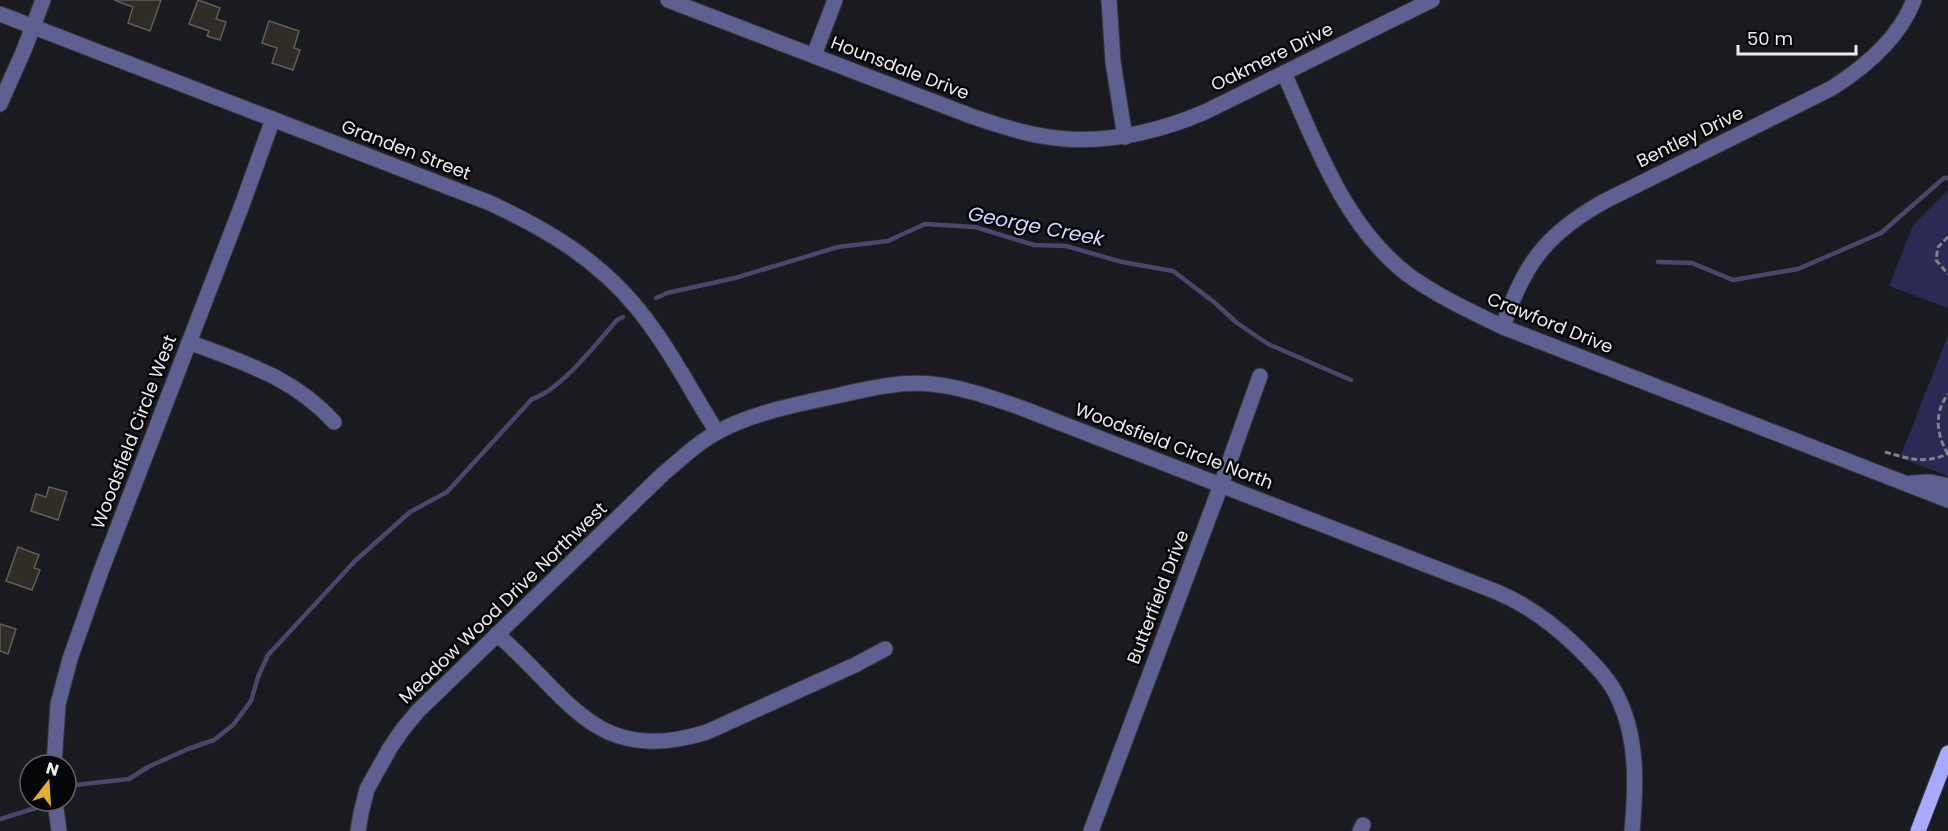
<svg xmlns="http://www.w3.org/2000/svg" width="1948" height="831" font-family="Poppins,sans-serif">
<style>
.green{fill:#2b2a55}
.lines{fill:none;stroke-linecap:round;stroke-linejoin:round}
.stream{stroke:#4e466a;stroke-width:4.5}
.building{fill:#2f2c25;stroke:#625e56;stroke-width:1.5}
.minor-casing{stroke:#37373e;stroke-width:17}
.major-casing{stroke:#37373e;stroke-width:17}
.path{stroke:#828288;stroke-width:3;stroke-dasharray:6 3;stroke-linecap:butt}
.minor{stroke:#5f6092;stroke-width:15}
.major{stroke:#a7aafd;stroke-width:15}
.labels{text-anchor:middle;stroke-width:5;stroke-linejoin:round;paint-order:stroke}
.street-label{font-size:18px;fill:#ebebf0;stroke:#060608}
.water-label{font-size:20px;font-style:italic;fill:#d2d5fe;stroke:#060608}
</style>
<rect width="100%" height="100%" fill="#1a1a21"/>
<g class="green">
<polygon points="1948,190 1948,308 1889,286 1913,225"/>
<polygon points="1948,335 1948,476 1900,458"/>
</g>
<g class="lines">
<g class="stream">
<polyline points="1658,262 1692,263 1733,280 1798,269 1881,233 1944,178 1948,178"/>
<polyline points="656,298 667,293 735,278 838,247 888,241 925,224 975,227 1034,245 1066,246 1122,262 1173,271 1214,302 1237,323 1268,344 1351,380"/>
<path d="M66 791 75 785 129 779 148 767 188 749 214 740 233 725 251 701 258 677 268 655 355 561 410 512 447 492 532 399C562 389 596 344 617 320L623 317"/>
<polyline points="0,819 39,807"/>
</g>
</g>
<g class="building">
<polygon points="114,0 161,0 150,31 128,23 133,7"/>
<polygon points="198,0 220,8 216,19 226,22 220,40 207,36 209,31 189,24"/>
<polygon points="269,21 299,31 294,48 300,50 293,70 272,63 277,48 262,43"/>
<polygon points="49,487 67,492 58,520 31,511 36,494 46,497"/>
<polygon points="18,547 39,555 34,568 40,570 32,590 6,581"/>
<polygon points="0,624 16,629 8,654 0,651"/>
</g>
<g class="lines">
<defs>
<g id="minor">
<path d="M668 0 971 116C994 124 1018 132 1042 136 1098 146 1153 134 1205 112L1432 0"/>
<polyline points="1109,0 1113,62 1125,137"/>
<path d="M0 14 490 203C548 230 597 259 638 309 668 346 691 391 717 432"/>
<polyline points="814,55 835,0"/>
<path d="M1284 73C1315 143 1344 225 1407 274 1437 296 1470 311 1503 327L1948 500"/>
<polyline points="0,104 24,50 43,0"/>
<path d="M1503 327C1523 265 1546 234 1603 202L1832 88C1865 67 1899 39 1914 0"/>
<path d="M189 342C244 363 293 377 334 422"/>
<polyline points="1912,483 1930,482 1948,486"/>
<path d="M497 634C570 697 595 767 707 732L855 665 885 649"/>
<polyline points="54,765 58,704 70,659 101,571 242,205 273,119"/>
<polyline points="55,801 59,831"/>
<path d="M358 831 361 813 367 789 390 748 403 729 418 711 664 473C680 460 696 444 714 434 748 414 797 404 836 396 867 389 899 381 931 384 961 387 990 397 1019 407L1497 592C1528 605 1552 623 1576 646 1592 662 1610 679 1619 700 1638 740 1636 788 1632 831"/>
<polyline points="1091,831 1221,485 1260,376"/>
<polyline points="1360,831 1363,825"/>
</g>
<polyline id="major" points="1918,831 1948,753"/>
</defs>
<use href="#minor" class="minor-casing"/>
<use href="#major" class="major-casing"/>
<g class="path">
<polyline points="1948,237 1938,247 1936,260 1948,274"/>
<path d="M1885 452C1910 459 1923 464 1948 454"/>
<path d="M1948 454C1936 434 1934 413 1948 394"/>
</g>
<use href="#minor" class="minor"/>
<use href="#major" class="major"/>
</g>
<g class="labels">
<g class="street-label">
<text transform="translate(1272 57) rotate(-26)" y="6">Oakmere Drive</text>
<text transform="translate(900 68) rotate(21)" y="6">Hounsdale Drive</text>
<text transform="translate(1690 137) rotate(-26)" y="6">Bentley Drive</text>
<text transform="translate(406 150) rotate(21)" y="6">Granden Street</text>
<text transform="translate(1550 323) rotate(22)" y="6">Crawford Drive</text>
<text transform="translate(134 432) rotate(-69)" y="6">Woodsfield Circle West</text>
<text transform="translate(1174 446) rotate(21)" y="6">Woodsfield Circle North</text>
<text transform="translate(1158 597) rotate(-69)" y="6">Butterfield Drive</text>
<text transform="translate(503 603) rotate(-44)" y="6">Meadow Wood Drive Northwest</text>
</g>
<g class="water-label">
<text transform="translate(1036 226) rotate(11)" y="7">George Creek</text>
</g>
</g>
<g transform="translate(48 783) rotate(17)"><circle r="28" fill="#060608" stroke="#626265" stroke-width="1.5"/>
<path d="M0-4.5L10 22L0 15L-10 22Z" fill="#e3ae34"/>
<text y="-9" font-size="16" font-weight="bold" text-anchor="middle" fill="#ebebf0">N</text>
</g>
<path d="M1738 45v9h118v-9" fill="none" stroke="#ebebf0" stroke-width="3"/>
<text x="1747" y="45" font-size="18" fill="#ebebf0" stroke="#060608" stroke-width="4.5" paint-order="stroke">50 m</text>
</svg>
